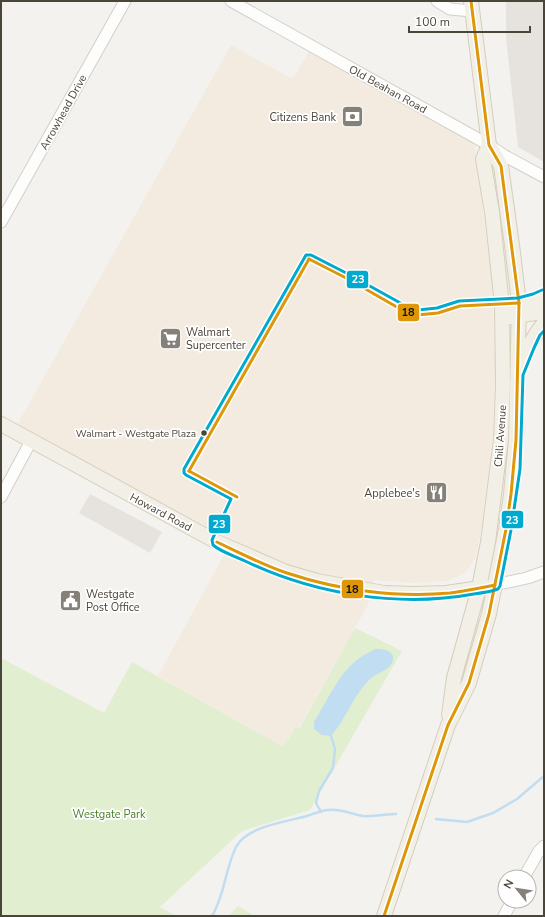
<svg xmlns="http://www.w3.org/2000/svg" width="545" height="917" font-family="'Nunito Sans',sans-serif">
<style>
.commercial{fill:#f3ebdf}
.green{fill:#e1eecf}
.parking{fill:#e6e3df}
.water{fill:#c0ddf1}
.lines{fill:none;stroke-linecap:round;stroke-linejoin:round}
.stream{stroke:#c0ddf1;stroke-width:2.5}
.minor-casing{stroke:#d2d0cb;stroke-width:13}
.major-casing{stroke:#d6cebb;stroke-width:16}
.minor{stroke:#fdfdfc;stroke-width:11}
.major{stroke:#f2efe6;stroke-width:14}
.bus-1-casing{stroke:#fff;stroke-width:6}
.bus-2-casing{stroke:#fff;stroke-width:6}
.bus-1{stroke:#dd9709;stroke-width:3}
.bus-2{stroke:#00a9ce;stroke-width:3}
.bus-dot{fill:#4b4439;stroke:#fff;stroke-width:1.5}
.labels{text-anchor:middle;stroke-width:3.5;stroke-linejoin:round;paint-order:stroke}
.bus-label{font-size:10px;fill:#4b4439;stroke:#fff;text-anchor:end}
.street-label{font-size:11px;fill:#4b4439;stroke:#fff}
.poi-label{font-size:11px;fill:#4b4439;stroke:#fff;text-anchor:end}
.park-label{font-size:11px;fill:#4a7f2a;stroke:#fff}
.line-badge{stroke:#fff;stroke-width:1.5}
.badge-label{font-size:11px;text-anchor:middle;font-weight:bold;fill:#fff}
.pale-badge-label{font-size:11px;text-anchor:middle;font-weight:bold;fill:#111}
</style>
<rect width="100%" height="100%" fill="#f4f2ee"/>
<polygon class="commercial" points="231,45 289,77 294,77 310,50 471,141 475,146 476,151 492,283 495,361 493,434 482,524 476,558 465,573 448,581 415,583 374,580 368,605 298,729 295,727 289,739 282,746 158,676 232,540 17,425"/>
<g class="green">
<polygon points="355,628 402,651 310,810 242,831 160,907 176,916 1,916 1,658 104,713 132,662 282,746 289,739 295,727 299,729"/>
<polygon points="238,906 255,916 229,916"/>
</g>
<g class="parking">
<polygon points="506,1 544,1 544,162 518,147 506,38"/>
<polygon points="90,494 162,532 150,553 79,513"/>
</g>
<path class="water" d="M375 649C382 649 395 650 393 660 391 670 376 673 369 680 353 696 346 719 331 736L322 735 314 729V722C328 700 339 672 361 657 365 654 370 652 375 649Z"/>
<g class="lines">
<g class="stream">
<polyline points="321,812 316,803 319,791 333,768 335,749 331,736"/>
<polyline points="436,819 467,822 493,813 517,799 544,776"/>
<path d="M212 916C225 895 225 869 236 847 247 826 286 822 307 816 313 814 320 811 327 810 341 808 350 814 363 816 373 817 386 814 396 814"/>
</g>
<defs>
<g id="minor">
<polyline points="231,1 489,145 505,156 544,177"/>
<polyline points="437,1 450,9 472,11"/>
<polyline points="1,222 125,1"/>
<polyline points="1,497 31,441"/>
<polyline points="495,585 527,578 544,572"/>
<polyline points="524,877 539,851 544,846"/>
<polyline points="504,916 512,901"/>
</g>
<g id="major">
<path d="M510 304C522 303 533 300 544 295"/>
<polyline points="510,317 535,313 544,310"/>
<path d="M522 364C527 349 533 336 544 323"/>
<polyline points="1,424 217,542 286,572 317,581 384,593 414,594 446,593 487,587"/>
<polyline points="449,715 454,678 479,588 488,542 501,439 503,384 502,305 492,212 483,159 489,145"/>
<polyline points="384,916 448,725 469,683 489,614 506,529 511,494 516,440 519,303 512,245 501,166 489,145 471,1"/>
</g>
</defs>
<use href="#minor" class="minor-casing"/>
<use href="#major" class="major-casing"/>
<use href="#minor" class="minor"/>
<use href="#major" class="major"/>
<defs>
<g id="bus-1">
<polyline points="309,259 348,279 402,310 412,314 417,315 438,313 460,306 519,303"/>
<polyline points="189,471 309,259"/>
<polyline points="189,471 237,497"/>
<path d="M217 542C240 553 263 565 287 573 338 590 396 598 450 593 465 591 480 588 495 585"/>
<polyline points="384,916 448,725 469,683 489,614 506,529 511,494 516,440 519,303 501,166 489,145 471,1"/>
</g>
<path id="bus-2" d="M542 290 533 294 518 298 459 301 437 308 418 310 404 305 350 275 311 255H306L184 469V473L186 475 231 499 212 540 213 545C221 552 235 556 245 561 314 594 398 608 474 594 482 593 490 592 498 589L500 586 511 530 520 469 523 375 534 348 540 335 544 331"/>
</defs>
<use href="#bus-1" class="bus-1-casing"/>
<use href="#bus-2" class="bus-2-casing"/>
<use href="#bus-1" class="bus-1"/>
<use href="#bus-2" class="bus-2"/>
</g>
<defs>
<symbol id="bank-square" viewBox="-11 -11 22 22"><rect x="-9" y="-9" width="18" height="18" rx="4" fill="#868178" stroke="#fff"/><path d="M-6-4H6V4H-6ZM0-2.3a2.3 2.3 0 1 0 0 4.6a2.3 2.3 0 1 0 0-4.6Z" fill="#fff"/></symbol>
<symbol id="supermarket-square" viewBox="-11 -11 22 22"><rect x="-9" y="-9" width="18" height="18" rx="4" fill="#868178" stroke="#fff"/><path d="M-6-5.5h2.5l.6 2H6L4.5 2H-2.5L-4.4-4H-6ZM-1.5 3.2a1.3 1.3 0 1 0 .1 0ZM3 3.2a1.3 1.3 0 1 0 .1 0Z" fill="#fff"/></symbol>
<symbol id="restaurant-square" viewBox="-11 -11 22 22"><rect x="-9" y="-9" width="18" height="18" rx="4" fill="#868178" stroke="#fff"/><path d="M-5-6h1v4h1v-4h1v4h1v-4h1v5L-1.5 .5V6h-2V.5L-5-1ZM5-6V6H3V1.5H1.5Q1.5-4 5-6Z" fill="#fff"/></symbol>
<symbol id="civic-square" viewBox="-11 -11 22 22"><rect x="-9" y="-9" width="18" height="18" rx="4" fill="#868178" stroke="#fff"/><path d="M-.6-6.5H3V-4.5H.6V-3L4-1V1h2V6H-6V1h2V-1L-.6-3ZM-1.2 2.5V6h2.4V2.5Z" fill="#fff"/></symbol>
</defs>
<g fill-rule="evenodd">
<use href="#bank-square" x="340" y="104" width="25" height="25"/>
<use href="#supermarket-square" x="158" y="326" width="25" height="25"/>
<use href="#restaurant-square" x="424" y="480" width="25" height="25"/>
<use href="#civic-square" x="58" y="588" width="25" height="25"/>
</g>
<circle class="bus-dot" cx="204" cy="433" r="3.5"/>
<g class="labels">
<g class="bus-label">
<text x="196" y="437">Walmart - Westgate Plaza</text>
</g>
<g class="street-label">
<text transform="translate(388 89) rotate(29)" y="4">Old Beahan Road</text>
<text transform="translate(63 112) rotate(-61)" y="4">Arrowhead Drive</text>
<text transform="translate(500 436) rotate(-86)" y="4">Chili Avenue</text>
<text transform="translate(161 512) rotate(28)" y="4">Howard Road</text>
</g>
<g class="poi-label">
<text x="336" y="121">Citizens Bank</text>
<text x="186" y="336" text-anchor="start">Walmart<tspan x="186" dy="13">Supercenter</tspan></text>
<text x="420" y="497">Applebee's</text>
<text x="86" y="598" text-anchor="start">Westgate<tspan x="86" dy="13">Post Office</tspan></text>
</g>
<g class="park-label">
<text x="109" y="818">Westgate Park</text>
</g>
</g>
<g class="line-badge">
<rect x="346" y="270" width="23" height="19" rx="4" fill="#00a9ce"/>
<rect x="397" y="303" width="23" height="19" rx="4" fill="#dd9709"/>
<rect x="501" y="510" width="23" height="19" rx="4" fill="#00a9ce"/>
<rect x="208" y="514" width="23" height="20" rx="4" fill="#00a9ce"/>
<rect x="341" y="579" width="23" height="20" rx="4" fill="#dd9709"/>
</g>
<g class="badge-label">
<text x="358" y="283">23</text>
<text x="512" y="524">23</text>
<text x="219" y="528">23</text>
</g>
<g class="pale-badge-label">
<text x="408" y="316">18</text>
<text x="352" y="593">18</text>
</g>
<rect width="545" height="917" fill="none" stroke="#4b4439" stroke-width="4"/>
<g transform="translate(517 889) rotate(300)"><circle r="19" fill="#ffffff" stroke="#b7b4b0"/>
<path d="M0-3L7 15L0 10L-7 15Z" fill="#868178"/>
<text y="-6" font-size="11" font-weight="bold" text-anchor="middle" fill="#4b4439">N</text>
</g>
<path d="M409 26v6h121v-6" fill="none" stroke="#4b4439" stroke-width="2"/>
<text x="415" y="26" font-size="12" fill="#4b4439" stroke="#ffffff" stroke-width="3" paint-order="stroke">100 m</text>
</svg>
